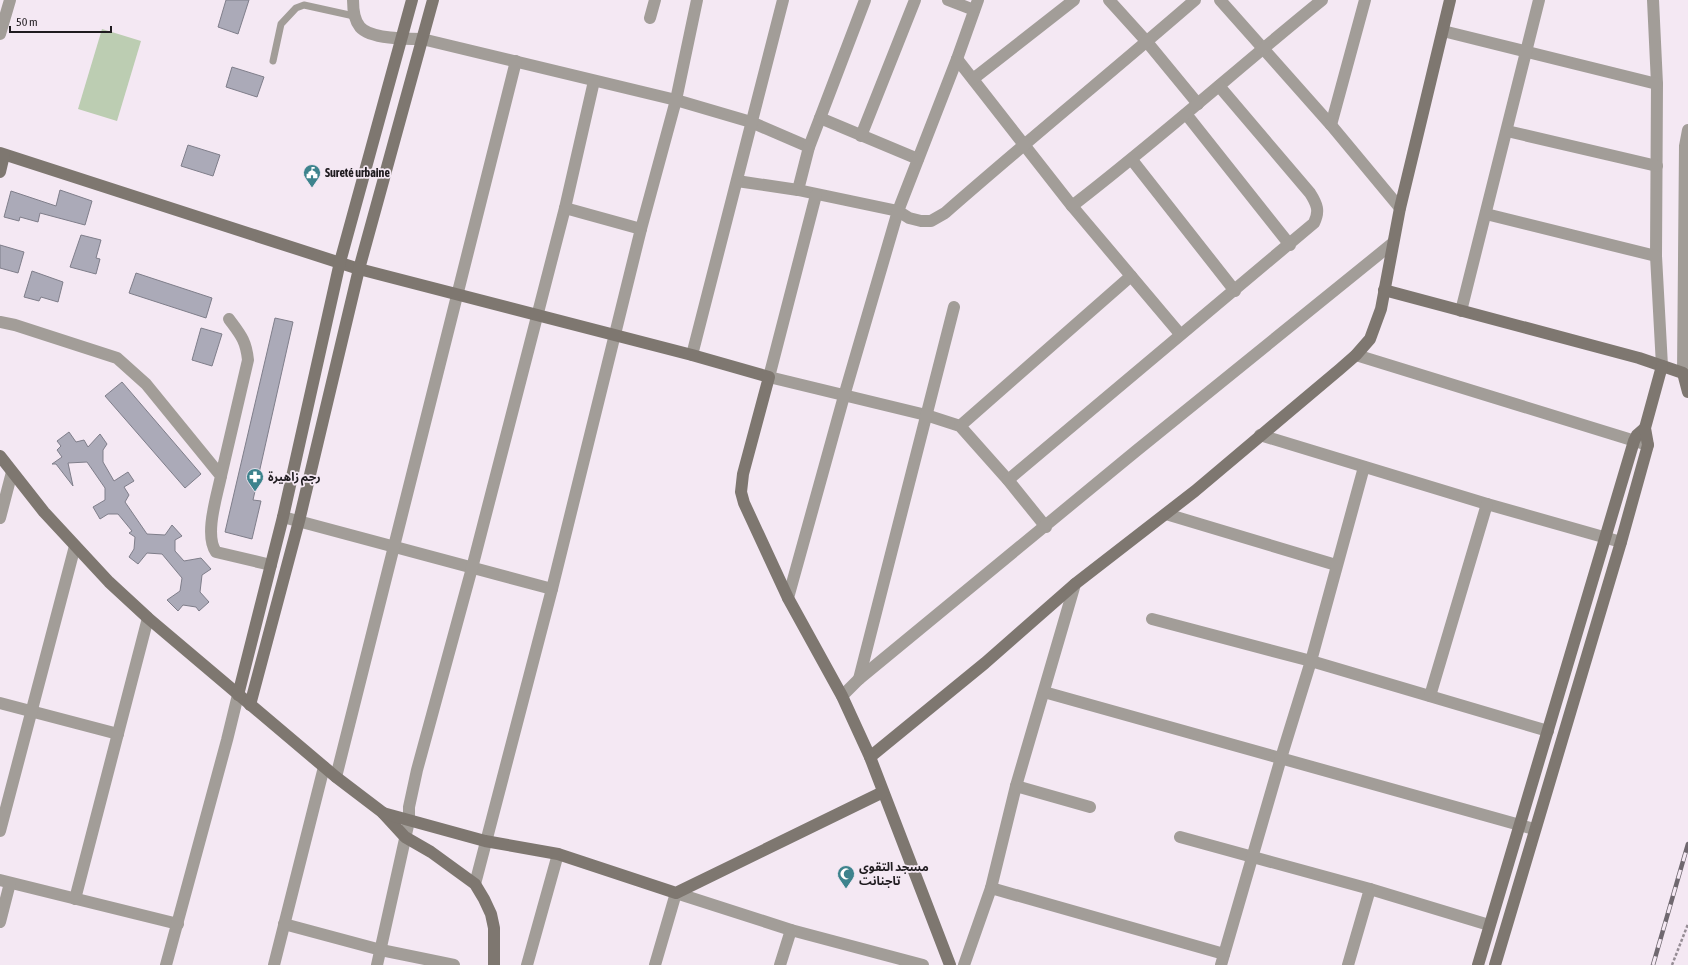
<svg xmlns="http://www.w3.org/2000/svg" width="1688" height="965" font-family="'Asap Condensed','Noto Sans Arabic',sans-serif">
<style>
.green{fill:#bccdb2}
.building{fill:#abaab8;stroke:#7f7e8a}
.lines{fill:none;stroke-linecap:round;stroke-linejoin:round}
.path{stroke:#968d95;stroke-width:2.5;stroke-dasharray:3 2;stroke-linecap:butt}
.lane{stroke:#a29d98;stroke-width:7}
.street{stroke:#a29d98;stroke-width:12}
.secondary{stroke:#7e7770;stroke-width:12}
.rail-casing{stroke:#6f686f;stroke-width:4.5}
.rail{stroke:#f4e8f3;stroke-width:3;stroke-dasharray:9;stroke-linecap:butt}
.labels{text-anchor:middle;stroke-width:3.5;stroke-linejoin:round;paint-order:stroke}
.poi-label{font-size:12px;font-weight:bold;fill:#1f1b1f;stroke:#f4e8f3;text-anchor:start}
</style>
<rect width="100%" height="100%" fill="#f4e8f3"/>
<polygon class="green" points="102,29 141,41 117,121 78,109"/>
<g class="building">
<polygon points="226,0 249,0 238,34 218,27"/>
<polygon points="232,67 264,77 257,97 226,87"/>
<polygon points="188,145 220,155 213,176 181,166"/>
<polygon points="60,190 92,201 85,225 40,213 38,222 20,217 19,221 4,217 11,191 56,206"/>
<polygon points="81,235 101,240 96,258 100,259 96,274 70,267"/>
<polygon points="0,245 24,252 18,273 0,268"/>
<polygon points="32,271 63,282 58,302 41,297 39,301 24,297"/>
<polygon points="136,273 212,298 206,318 129,293"/>
<polygon points="275,318 293,322 253,500 261,501 252,539 225,532"/>
<polygon points="201,328 222,334 212,366 192,360"/>
<polygon points="122,382 201,474 185,488 105,396"/>
<polygon points="69,432 76,442 84,440 88,447 100,434 107,444 103,450 103,462 114,481 128,472 134,481 124,487 129,495 125,502 147,534 165,535 172,525 182,536 175,540 175,551 184,561 201,558 211,569 202,575 200,592 209,602 199,611 196,607 183,605 178,611 167,600 180,591 182,578 162,554 147,553 138,564 129,557 134,549 135,537 129,533 132,531 118,514 108,514 100,519 93,507 105,500 105,488 87,462 68,463 73,486 56,464 52,464 62,457 57,450 61,446 57,441"/>
</g>
<g class="lines">
<polyline class="path" points="1672,965 1688,924"/>
<polyline class="lane" points="273,61 281,24 296,8 304,5 354,16"/>
<g class="street">
<path d="M353 0C353 9 354 20 360 27 370 39 407 39 422 39L676 100 751 122 809 147"/>
<polyline points="948,0 974,10"/>
<polyline points="1109,0 1147,42 1198,104"/>
<polyline points="1220,0 1331,125 1400,208"/>
<polyline points="1653,0 1657,84 1656,256 1662,366"/>
<polyline points="650,18 655,0"/>
<polyline points="1443,31 1657,84"/>
<polyline points="0,34 10,0"/>
<polyline points="957,59 1072,206 1180,334"/>
<polyline points="973,79 1074,0"/>
<polyline points="1186,114 1290,245"/>
<polyline points="820,118 918,159"/>
<polyline points="1331,125 1365,0"/>
<polyline points="1688,130 1685,146 1683,373 1688,374"/>
<polyline points="1507,131 1657,166"/>
<polyline points="861,136 915,0"/>
<polyline points="1132,160 1235,291"/>
<path d="M737 181 798 190 898 211 909 218 921 221H931L945 213C1027 141 1112 72 1195 0"/>
<polyline points="798,190 809,147 865,0"/>
<polyline points="816,195 769,377 926,415 960,426 1008,480 1046,527"/>
<path d="M1072 206C1158 140 1238 68 1322 0"/>
<polyline points="565,208 641,229"/>
<polyline points="1486,214 1656,256"/>
<polyline points="1461,311 1539,0"/>
<path d="M0 322 15 325 117 358 146 384 221 476C217 496 204 535 216 552L271 565"/>
<polyline points="692,355 783,0"/>
<polyline points="1356,355 1648,445"/>
<polyline points="960,426 1131,276"/>
<polyline points="1260,435 1487,504 1621,542"/>
<path d="M221 476 248 360C246 340 240 334 229 319"/>
<path d="M1008 480 1314 223C1320 211 1317 204 1310 193L1219 86"/>
<polyline points="1166,514 1336,565"/>
<polyline points="283,517 552,589"/>
<polyline points="0,518 12,472"/>
<polyline points="788,598 844,396 898,211 957,59 978,0"/>
<polyline points="1152,619 1311,661 1548,731"/>
<polyline points="859,679 954,307"/>
<polyline points="1044,692 1534,829"/>
<polyline points="842,696 859,679 1136,451 1393,243"/>
<polyline points="1430,696 1487,504"/>
<polyline points="0,703 118,734"/>
<polyline points="336,777 516,61"/>
<polyline points="1016,786 1090,807"/>
<polyline points="0,831 75,546"/>
<polyline points="1180,837 1370,889 1489,925"/>
<polyline points="0,880 178,924"/>
<polyline points="475,884 552,589 641,229 676,100 697,0"/>
<polyline points="991,888 1224,954"/>
<polyline points="75,899 148,618"/>
<polyline points="0,922 10,883"/>
<polyline points="284,924 381,950 454,965"/>
<polyline points="166,965 227,740 238,695"/>
<polyline points="274,965 324,767"/>
<polyline points="377,965 409,821 409,807 417,770 472,568 565,208 594,81"/>
<polyline points="527,965 558,854"/>
<polyline points="655,965 676,893 791,930 923,965"/>
<polyline points="780,965 791,930"/>
<polyline points="964,965 991,888 1016,786 1075,584"/>
<polyline points="1221,965 1281,758 1311,661 1364,467"/>
<polyline points="1348,965 1370,889"/>
</g>
<g class="secondary">
<polyline points="0,153 359,269 692,355 769,377 743,474 741,492 744,503 788,598 842,696 870,757 950,965"/>
<polyline points="0,172 4,155"/>
<polyline points="1384,290 1639,358 1683,373 1688,392"/>
<polyline points="0,456 44,512 109,582 148,618 336,777 382,812 405,837 431,852 475,884 484,899 491,914 494,928 494,965"/>
<polyline points="238,695 283,517 340,262 412,0"/>
<polyline points="250,705 299,521 359,269 433,0"/>
<polyline points="870,757 985,663 1075,584 1195,491 1340,369 1356,355 1370,339 1381,309 1400,208 1450,0"/>
<polyline points="383,813 485,841 558,854 676,893 883,792"/>
<polyline points="1478,965 1634,441 1637,435 1645,428"/>
<polyline points="1495,965 1621,542 1648,445 1645,428 1662,366"/>
</g>
<defs>
<polyline id="rail" points="1653,965 1688,844"/>
</defs>
<use href="#rail" class="rail-casing"/>
<use href="#rail" class="rail"/>
</g>
<defs>
<symbol id="civic-pin" viewBox="-11 -11 22 30"><path d="M0 17L-7.5 6A9.5 9.5 0 1 1 7.5 6Z" fill="#3d838d" stroke="#f4e8f3"/><path d="M-.6-6.5H3V-4.5H.6V-3L4-1V1h2V6H-6V1h2V-1L-.6-3ZM-1.2 2.5V6h2.4V2.5Z" fill="#fff"/></symbol>
<symbol id="pharmacy-pin" viewBox="-11 -11 22 30"><path d="M0 17L-7.5 6A9.5 9.5 0 1 1 7.5 6Z" fill="#3d838d" stroke="#f4e8f3"/><path d="M-2-6h4v4h4v4h-4v4h-4v-4h-4v-4h4Z" fill="#fff"/></symbol>
<symbol id="mosque-pin" viewBox="-11 -11 22 30"><path d="M0 17L-7.5 6A9.5 9.5 0 1 1 7.5 6Z" fill="#3d838d" stroke="#f4e8f3"/><path d="M3.5-4.9A6 6 0 1 0 3.5 4.9A5 5 0 1 1 3.5-4.9Z" fill="#fff"/></symbol>
</defs>
<g fill-rule="evenodd">
<use href="#civic-pin" x="302" y="163" width="20" height="27"/>
<use href="#pharmacy-pin" x="245" y="467" width="20" height="27"/>
<use href="#mosque-pin" x="836" y="864" width="20" height="27"/>
</g>
<g class="labels">
<g class="poi-label">
<text x="325" y="177">Sureté urbaine</text>
<text x="268" y="481">رجم زاهيرة</text>
<text x="859" y="871">مسجد التقوى<tspan x="859" dy="14">تاجنانت</tspan></text>
</g>
</g>
<path d="M10 26v6h101v-6" fill="none" stroke="#1f1b1f" stroke-width="2"/>
<text x="16" y="26" font-size="12" fill="#1f1b1f" stroke="#f4e8f3" stroke-width="3" paint-order="stroke">50 m</text>
</svg>
